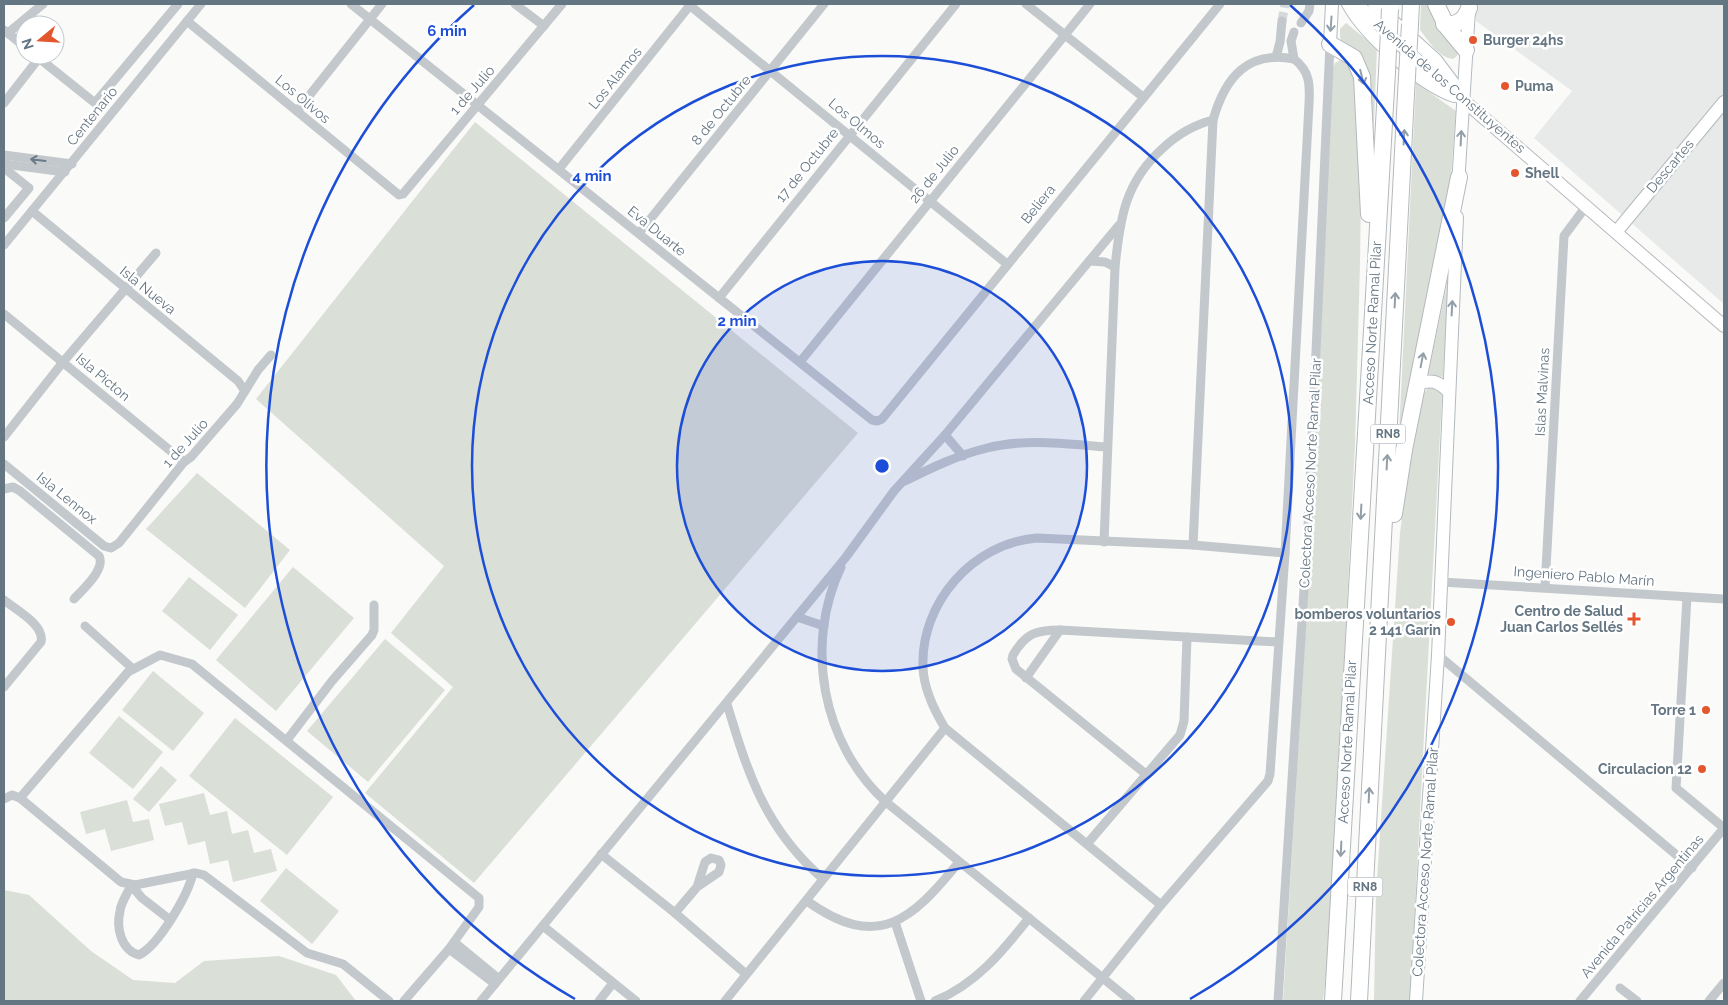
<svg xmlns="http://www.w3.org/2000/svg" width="1728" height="1005" font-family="Raleway,sans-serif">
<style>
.built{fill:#e8e9e9}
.green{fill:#dadfd7}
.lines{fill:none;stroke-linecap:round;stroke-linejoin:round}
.street-tunnel{stroke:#d5d9db;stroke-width:9;stroke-dasharray:9 4.5;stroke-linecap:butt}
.secondary-casing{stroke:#b3babf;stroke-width:14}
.highway-casing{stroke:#b4b9bd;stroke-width:18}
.street{stroke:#c3c8cc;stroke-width:9}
.secondary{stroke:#fff;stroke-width:12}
.highway{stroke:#fff;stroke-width:16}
.highway-bridge-casing{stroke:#b4b9bd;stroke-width:18;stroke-linecap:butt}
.highway-bridge{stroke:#fff;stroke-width:16}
.oneway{stroke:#939fa8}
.oneway2{stroke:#6a7a87}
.ring{fill:none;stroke:#1d4ed8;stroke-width:2.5}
.poi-dot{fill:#e4572e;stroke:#fff;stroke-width:2}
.labels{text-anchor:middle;stroke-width:5;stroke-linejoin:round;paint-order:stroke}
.shield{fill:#fff;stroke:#939fa8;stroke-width:1}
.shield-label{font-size:12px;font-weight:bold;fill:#657683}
.poi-label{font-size:14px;font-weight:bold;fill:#657683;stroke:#fff;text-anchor:end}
.street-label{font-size:14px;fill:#657683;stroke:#fff}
.centre{fill:#1d4ed8;stroke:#fff;stroke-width:2.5}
.ring-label{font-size:15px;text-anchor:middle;font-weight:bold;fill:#1d4ed8;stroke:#fff;stroke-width:5;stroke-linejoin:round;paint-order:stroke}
</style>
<rect width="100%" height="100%" fill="#fafaf8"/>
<polygon class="built" points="1476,4 1724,4 1724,304 1534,138 1572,91 1476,21"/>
<g class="green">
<path d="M1421 4H1433L1458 50 1457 56 1453 59C1438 57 1429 41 1420 30Z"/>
<polygon points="1346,23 1377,48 1371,195 1370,120 1340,37 1340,29"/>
<polygon points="1345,58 1352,63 1362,117 1360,263 1355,445 1330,942 1323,1001 1283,1001 1313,507 1331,72 1335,63"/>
<polygon points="1416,83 1456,111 1449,202 1401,438 1399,434"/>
<polygon points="475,122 858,433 474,883 365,793 453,687 391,633 444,566 256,399"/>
<polygon points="1449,275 1443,377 1428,374"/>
<polygon points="1434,387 1439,390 1442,396 1410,1001 1374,1001 1376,894 1400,533 1408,473 1424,393 1428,388"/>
<polygon points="197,473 290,550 245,608 146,529"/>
<polygon points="293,567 354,618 276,711 216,660"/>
<polygon points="189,577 238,615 210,650 162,611"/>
<polygon points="385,639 445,690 368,782 307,731"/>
<polygon points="153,671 204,713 173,751 122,710"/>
<polygon points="119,716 163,752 133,789 89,753"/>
<polygon points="235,718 333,797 287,855 189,776"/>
<polygon points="161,766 177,780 149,812 133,799"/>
<polygon points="204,793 210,815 227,811 232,834 248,830 254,853 271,849 277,871 233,882 228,860 210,864 205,841 188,845 182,822 165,826 159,804"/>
<polygon points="127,800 133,822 149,819 154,840 111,851 105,829 86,834 80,812"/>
<polygon points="286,868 339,911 312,944 260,901"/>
<polygon points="4,890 29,895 91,951 133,980 175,983 204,961 279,956 336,975 356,1001 4,1001"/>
</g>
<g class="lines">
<polyline class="street-tunnel" points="1282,21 1285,4"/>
<defs>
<g id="secondary">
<path d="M1348 4C1365 35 1420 84 1454 96"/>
<polyline points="1357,4 1418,61 1724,326"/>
<polyline points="1374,4 1436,60 1457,88"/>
<polyline points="1330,44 1332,4"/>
<polyline points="1458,185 1469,10"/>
<polyline points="1617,231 1724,102"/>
<path d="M1417 384C1431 379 1438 381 1448 391"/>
<polyline points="1416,1001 1438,655 1457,217"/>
</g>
<g id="highway">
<polyline points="1436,4 1447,27 1466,50"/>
<polyline points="1410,24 1411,4"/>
<path d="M1444 24C1457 26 1465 20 1469 8"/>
<polyline points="1330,44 1354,58 1362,77 1369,214"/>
<polyline points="1394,514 1404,450 1459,177"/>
<polyline points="1333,1001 1387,72"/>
<polyline points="1359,1001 1406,94"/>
</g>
</defs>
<use href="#secondary" class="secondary-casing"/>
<use href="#highway" class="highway-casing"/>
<g class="street">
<polyline points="351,4 872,420 877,421 882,419 1220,4"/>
<polyline points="515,4 544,26"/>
<polyline points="688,4 1007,264"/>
<polyline points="1026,4 1143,97"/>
<polyline points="187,21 399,195 403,194 562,4"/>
<polyline points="1301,23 1309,11 1310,4"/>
<polyline points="4,30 25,47"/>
<polyline points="1294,32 1291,41 1294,59"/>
<polyline points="8,33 43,4"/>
<polyline points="35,55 95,103 178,4"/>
<polyline points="1276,57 1280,42 1282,21"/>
<polyline points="4,103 39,58"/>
<polyline points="297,111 382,4"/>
<polyline points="4,155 72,164"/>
<polyline points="4,164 65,172"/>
<polyline points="4,168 29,188 4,218"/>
<polyline points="559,169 691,4"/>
<polyline points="32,211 238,381 245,391"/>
<polyline points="639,233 824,4"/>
<polyline points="4,245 201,4"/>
<polyline points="1090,261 1105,262 1115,267"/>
<polyline points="719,298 956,4"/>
<polyline points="4,314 184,462"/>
<polyline points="800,362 1090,4"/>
<polyline points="945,435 963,456"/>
<polyline points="4,437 63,362 156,253"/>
<polyline points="4,464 104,546 111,548 119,543 184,462 191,457 237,404 258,370 271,355"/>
<path d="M905 481C931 468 958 455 987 448 1026 438 1067 444 1106 447"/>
<path d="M4 489 13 487 20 491 99 556C106 569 83 589 74 599"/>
<path d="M1104 542 1115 267C1120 218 1125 182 1163 148 1178 134 1193 125 1213 120"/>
<path d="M841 567C804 645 822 744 886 802L1131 1001"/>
<polyline points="1441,582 1724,599"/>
<polyline points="1545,587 1564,236 1587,205"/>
<polyline points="1687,597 1676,788 1724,828"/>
<path d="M4 600C16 610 45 625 41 642L4 687"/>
<polyline points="797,617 824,626"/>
<polyline points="85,626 132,668"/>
<polyline points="1438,655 1692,868"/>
<polyline points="1026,678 1060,630"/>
<path d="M727 704C748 774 765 828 822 878"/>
<polyline points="287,740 332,681 372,635 374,630 374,605"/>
<path d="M1147 775 1016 669 1012 659 1013 655C1026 633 1036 630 1060 630L1278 642"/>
<polyline points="20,798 128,672 160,655 192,664 479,898 479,907 449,949 404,1001"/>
<polyline points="4,799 12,795 20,798 121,882 135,885 196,873 204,875 307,953 343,964 389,1001"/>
<polyline points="1087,844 1180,735 1184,721 1187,637"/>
<polyline points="601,854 675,913 746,974"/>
<path d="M807 901C878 952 912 920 959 862"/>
<path d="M1161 905 945 728C934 710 924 689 923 668 920 603 973 543 1037 538L1193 545 1285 553"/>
<polyline points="675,913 697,887 719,872 721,865 719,860 711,858 705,862 697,887"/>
<path d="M169 919 142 898 131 885C128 893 121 902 120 911 116 928 121 950 139 955 159 945 188 895 193 873"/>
<polyline points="895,922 921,1001"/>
<polyline points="543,926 636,1001"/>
<polyline points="454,942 499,979"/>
<polyline points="449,949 495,984"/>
<polyline points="1620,988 1637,1001"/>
<polyline points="481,1001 846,557 894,491 945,435 1119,225"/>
<polyline points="599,1001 613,983"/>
<polyline points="725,1001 945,728"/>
<path d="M935 1001C976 984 1002 952 1029 918"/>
<path d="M1084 1001 1161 905 1268 781 1270 774 1285 553 1309 104C1310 85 1310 71 1294 59 1247 50 1225 78 1213 120L1193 545"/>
<polyline points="1278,1001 1308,527 1330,44"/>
<polyline points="1580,1001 1724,828"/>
<polyline points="1709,1001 1724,983"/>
</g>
<use href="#secondary" class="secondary"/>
<use href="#highway" class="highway"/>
<defs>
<g id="highway-bridge">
<polyline points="1387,72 1390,9"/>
<polyline points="1406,94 1410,24"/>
</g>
</defs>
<use href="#highway-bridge" class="highway-bridge-casing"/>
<use href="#highway-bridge" class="highway-bridge"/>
</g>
<defs><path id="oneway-shaft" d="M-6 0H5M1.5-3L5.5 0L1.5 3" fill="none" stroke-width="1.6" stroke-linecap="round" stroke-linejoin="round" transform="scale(1.25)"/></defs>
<g class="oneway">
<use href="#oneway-shaft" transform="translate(1331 24) rotate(94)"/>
<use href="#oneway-shaft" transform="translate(1362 77) rotate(76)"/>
<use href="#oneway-shaft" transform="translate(1404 137) rotate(-87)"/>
<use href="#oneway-shaft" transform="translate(1461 138) rotate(-87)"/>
<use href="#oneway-shaft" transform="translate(1395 300) rotate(-87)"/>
<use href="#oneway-shaft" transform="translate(1452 308) rotate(-87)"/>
<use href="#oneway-shaft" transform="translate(1422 360) rotate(-79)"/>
<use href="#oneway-shaft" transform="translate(1387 462) rotate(-87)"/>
<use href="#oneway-shaft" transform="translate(1361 512) rotate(93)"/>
<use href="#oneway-shaft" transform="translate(1369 795) rotate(-87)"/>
<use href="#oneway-shaft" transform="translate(1341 849) rotate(93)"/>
</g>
<use class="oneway2" href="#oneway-shaft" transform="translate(38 160) rotate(-173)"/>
<circle cx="882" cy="466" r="205" fill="#1d4ed8" fill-opacity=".12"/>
<g class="ring">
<circle cx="882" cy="466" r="205"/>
<circle cx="882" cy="466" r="410"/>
<path d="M575 999A615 615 0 0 1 474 5M1290 5A615 615 0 0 1 1190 999"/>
</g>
<g class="poi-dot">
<circle cx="1473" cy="40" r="5"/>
<circle cx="1505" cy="86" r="5"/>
<circle cx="1515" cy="173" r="5"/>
<path d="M1631.5 611.5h5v5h5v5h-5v5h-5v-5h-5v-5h5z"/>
<circle cx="1451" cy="622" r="5"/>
<circle cx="1706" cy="710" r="5"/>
<circle cx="1702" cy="769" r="5"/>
</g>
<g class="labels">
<g class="shield">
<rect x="1370.5" y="424.5" width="35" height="19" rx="4"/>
<rect x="1347.5" y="877.5" width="35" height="19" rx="4"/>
</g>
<g class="shield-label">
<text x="1388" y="438">RN8</text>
<text x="1365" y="891">RN8</text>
</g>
<g class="poi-label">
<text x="1483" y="45" text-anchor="start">Burger 24hs</text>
<text x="1515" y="91" text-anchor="start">Puma</text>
<text x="1525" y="178" text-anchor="start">Shell</text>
<text x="1623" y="616">Centro de Salud<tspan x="1623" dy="16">Juan Carlos Sellés</tspan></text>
<text x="1441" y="619">bomberos voluntarios<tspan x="1441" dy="16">2 141 Garin</tspan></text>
<text x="1696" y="715">Torre 1</text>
<text x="1692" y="774">Circulacion 12</text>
</g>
<g class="street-label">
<text transform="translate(615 78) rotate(-51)" y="5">Los Alamos</text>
<text transform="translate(1450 86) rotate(41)" y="5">Avenida de los Constituyentes</text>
<text transform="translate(472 90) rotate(-49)" y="5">1 de Julio</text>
<text transform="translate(303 99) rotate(40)" y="5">Los Olivos</text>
<text transform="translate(721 110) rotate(-51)" y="5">8 de Octubre</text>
<text transform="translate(92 116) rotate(-51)" y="5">Centenario</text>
<text transform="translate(857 123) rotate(40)" y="5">Los Olmos</text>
<text transform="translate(807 165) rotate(-51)" y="5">17 de Octubre</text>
<text transform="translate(1670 166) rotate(-50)" y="5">Descartes</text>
<text transform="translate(934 174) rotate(-51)" y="5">26 de Julio</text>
<text transform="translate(1038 204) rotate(-51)" y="5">Beliera</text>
<text transform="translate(657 231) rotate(39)" y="5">Eva Duarte</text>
<text transform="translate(148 290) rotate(39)" y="5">Isla Nueva</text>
<text transform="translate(1372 323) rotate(-87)" y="5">Acceso Norte Ramal Pilar</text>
<text transform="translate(103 377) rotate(40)" y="5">Isla Picton</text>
<text transform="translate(1542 392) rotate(-87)" y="5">Islas Malvinas</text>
<text transform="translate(185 443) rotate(-48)" y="5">1 de Julio</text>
<text transform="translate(1310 473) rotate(-87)" y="5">Colectora Acceso Norte Ramal Pilar</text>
<text transform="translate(67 498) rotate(39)" y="5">Isla Lennox</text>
<text transform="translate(1584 576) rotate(4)" y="5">Ingeniero Pablo Marín</text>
<text transform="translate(1347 742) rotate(-87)" y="5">Acceso Norte Ramal Pilar</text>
<text transform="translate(1425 862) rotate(-86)" y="5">Colectora Acceso Norte Ramal Pilar</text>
<text transform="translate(1642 906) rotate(-50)" y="5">Avenida Patricias Argentinas</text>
</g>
</g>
<circle cx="882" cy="466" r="8" class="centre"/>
<g class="ring-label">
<text x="447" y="36">6 min</text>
<text x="592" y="181">4 min</text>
<text x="737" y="326">2 min</text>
</g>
<rect width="1728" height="1005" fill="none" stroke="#657683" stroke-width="10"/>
<g transform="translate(40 40) rotate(252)"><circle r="24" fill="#ffffff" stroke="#c1c8cd"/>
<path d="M0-4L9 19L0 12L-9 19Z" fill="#e4572e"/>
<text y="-8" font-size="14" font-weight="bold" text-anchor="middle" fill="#657683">N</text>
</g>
</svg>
